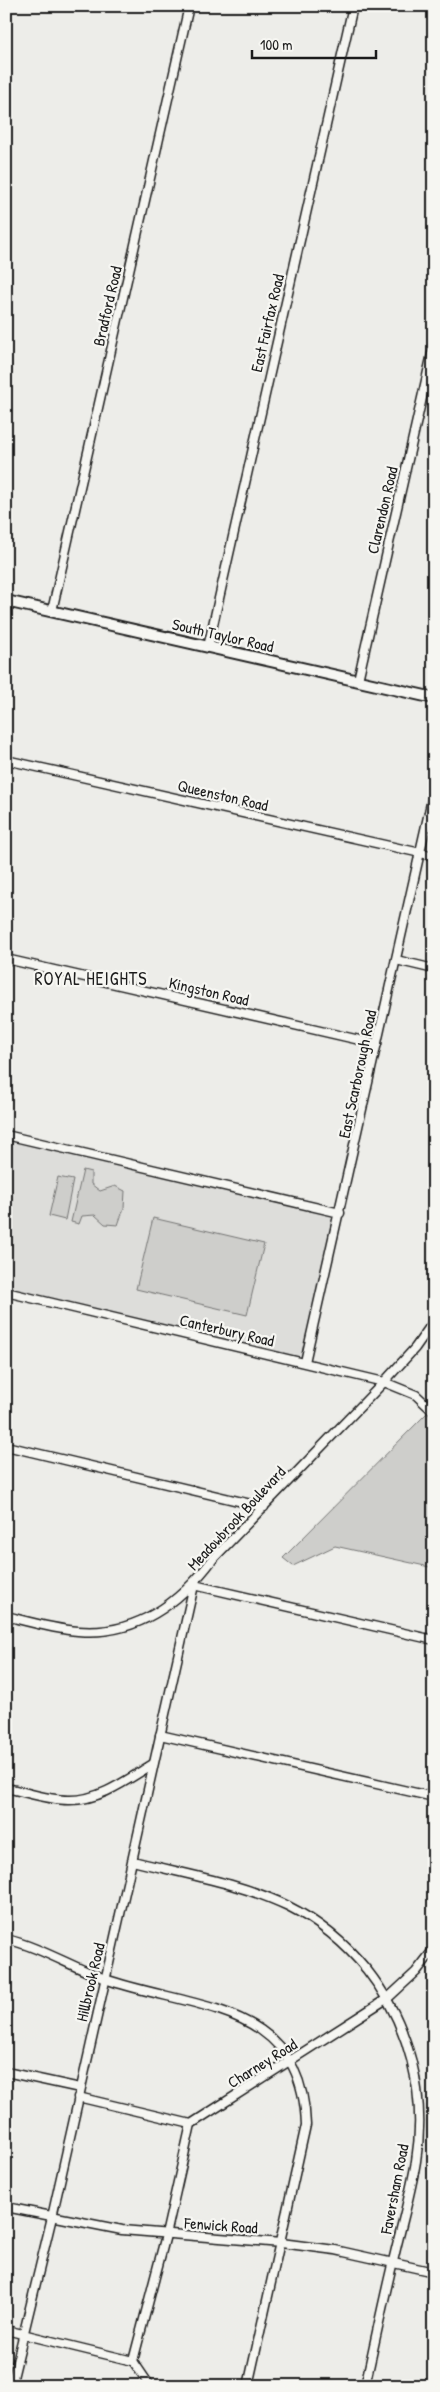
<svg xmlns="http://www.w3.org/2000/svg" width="440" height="2392" font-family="'Patrick Hand',sans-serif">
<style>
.built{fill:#ddddda}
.green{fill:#cececb;stroke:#757574}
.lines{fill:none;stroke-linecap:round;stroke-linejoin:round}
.minor-casing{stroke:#1c1c1c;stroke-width:11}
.secondary-casing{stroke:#1c1c1c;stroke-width:14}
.minor{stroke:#f6f6f2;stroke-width:8}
.secondary{stroke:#f6f6f2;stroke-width:10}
.labels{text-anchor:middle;stroke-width:4.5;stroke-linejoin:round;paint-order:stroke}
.street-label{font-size:16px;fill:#1c1c1c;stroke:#f6f6f2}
.neighbourhood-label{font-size:18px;letter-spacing:1px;fill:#1c1c1c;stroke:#f6f6f2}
</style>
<rect width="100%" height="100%" fill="#edede9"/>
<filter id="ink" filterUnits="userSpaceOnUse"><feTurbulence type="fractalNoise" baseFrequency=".02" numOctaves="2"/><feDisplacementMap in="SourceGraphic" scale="10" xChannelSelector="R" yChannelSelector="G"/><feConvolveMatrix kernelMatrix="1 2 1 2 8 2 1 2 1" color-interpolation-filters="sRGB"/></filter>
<g filter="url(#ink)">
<polygon class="built" points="6,1135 340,1213 305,1362 6,1292"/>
<g class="green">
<polygon points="83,1170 91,1172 91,1184 100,1191 115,1186 125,1191 124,1208 118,1225 105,1224 95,1215 82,1216 79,1224 71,1222"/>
<polygon points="58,1177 73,1180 65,1220 49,1216"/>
<polygon points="153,1218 264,1244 247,1315 136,1289"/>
<polygon points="431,1409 434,1412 434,1568 335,1546 293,1566 283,1558"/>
</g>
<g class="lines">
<defs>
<g id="minor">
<polyline points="52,611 189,6"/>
<polyline points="208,647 353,6"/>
<polyline points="358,680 434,345"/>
<polyline points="6,760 434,856"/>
<polyline points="6,959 377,1044"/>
<polyline points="396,960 434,969"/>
<polyline points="6,1135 340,1213"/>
<polyline points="6,1292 384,1382 416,1395 434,1412"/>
<polyline points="305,1362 434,790"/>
<polyline points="6,1446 264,1507"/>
<polyline points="194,1585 434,1640"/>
<path d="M6 1616C30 1622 54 1629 78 1631 136 1636 180 1603 213 1559L384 1382 415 1348 434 1321"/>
<polyline points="160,1735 434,1797"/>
<path d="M6 1788C26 1792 48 1800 68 1800 99 1801 127 1780 153 1764"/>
<path d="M133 1861C185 1874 240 1883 288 1906 320 1922 345 1943 367 1970 409 2023 427 2094 416 2161 411 2192 402 2223 395 2253 384 2297 375 2342 365 2386"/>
<path d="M6 1939C40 1947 72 1967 105 1979 194 2010 302 2001 306 2125L248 2386"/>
<polyline points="6,2072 80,2088"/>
<polyline points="78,2097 191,2124 388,1998 416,1972 434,1949"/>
<polyline points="6,2207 122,2230 281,2243 335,2250 434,2272"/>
<polyline points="6,2330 133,2361 150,2386"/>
<polyline points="133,2361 166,2235 191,2124"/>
<polyline points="11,2386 52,2217 194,1585"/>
</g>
<polyline id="secondary" points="6,601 434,698"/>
</defs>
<use href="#minor" class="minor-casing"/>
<use href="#secondary" class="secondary-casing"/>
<use href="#minor" class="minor"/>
<use href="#secondary" class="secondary"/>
</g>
</g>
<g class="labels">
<g class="street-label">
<text transform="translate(107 306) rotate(-77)" y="6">Bradford Road</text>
<text transform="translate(267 323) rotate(-77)" y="6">East Fairfax Road</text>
<text transform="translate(382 510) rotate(-77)" y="6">Clarendon Road</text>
<text transform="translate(223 635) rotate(13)" y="6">South Taylor Road</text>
<text transform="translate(223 795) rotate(13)" y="6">Queenston Road</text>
<text transform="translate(209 991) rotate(13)" y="6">Kingston Road</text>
<text transform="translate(357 1074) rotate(-78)" y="6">East Scarborough Road</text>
<text transform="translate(227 1330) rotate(13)" y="6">Canterbury Road</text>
<text transform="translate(236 1518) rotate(-47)" y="6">Meadowbrook Boulevard</text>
<text transform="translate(90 1982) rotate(-77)" y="6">Hillbrook Road</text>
<text transform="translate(262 2063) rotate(-32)" y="6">Charney Road</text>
<text transform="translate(394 2189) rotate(-79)" y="6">Faversham Road</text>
<text transform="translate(221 2225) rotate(4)" y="6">Fenwick Road</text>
</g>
<g class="neighbourhood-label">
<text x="91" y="985">ROYAL HEIGHTS</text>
</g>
</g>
<rect width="440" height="2392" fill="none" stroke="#f6f6f2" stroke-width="25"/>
<rect x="12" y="12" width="415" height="2367" fill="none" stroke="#1c1c1c" stroke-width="2" filter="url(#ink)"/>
<path d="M252 50v8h124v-8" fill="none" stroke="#1c1c1c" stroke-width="2.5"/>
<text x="260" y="50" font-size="15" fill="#1c1c1c" stroke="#f6f6f2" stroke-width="4" paint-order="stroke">100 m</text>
</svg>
